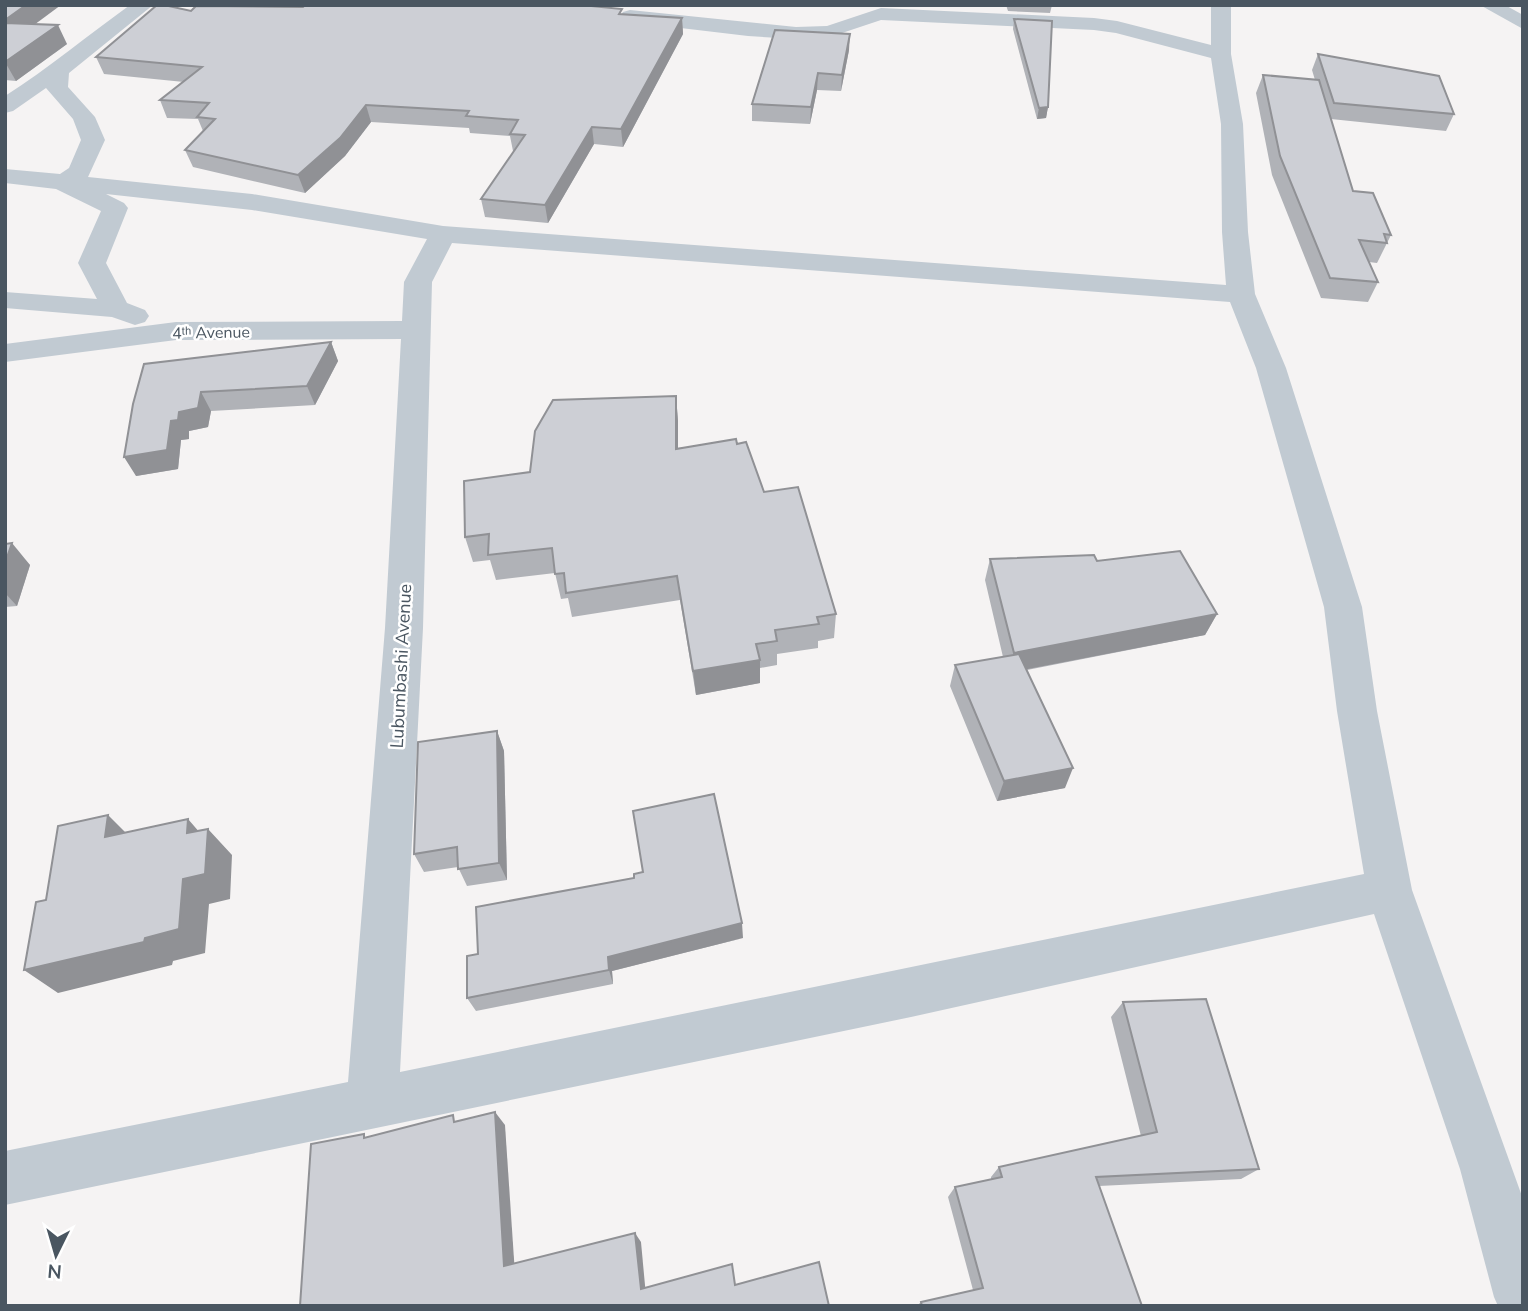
<svg xmlns="http://www.w3.org/2000/svg" width="1528" height="1311" font-family="'Nunito Sans',sans-serif">
<style>
.lines{fill:none;stroke-linecap:round;stroke-linejoin:round}
.minor{fill:#c1cad2;fill-rule:evenodd}
.wall{fill:#b0b2b7}
.shaded-wall{fill:#909195}
.building{fill:#cdcfd5;stroke:#909195;stroke-width:2}
.labels{text-anchor:middle;stroke-width:5;stroke-linejoin:round;paint-order:stroke}
.far-street-label{font-size:16px;fill:#4a5661;stroke:#fff}
.street-label{font-size:18px;fill:#4a5661;stroke:#fff}
</style>
<rect width="100%" height="100%" fill="#f5f3f3"/>
<g class="lines">
<g class="minor">
<path d="M130 5H153L69 73 68 87 95 117 105 140 88 177 252 194 443 226 1226 285 1222 232 1221 124 1211 58 1116 33 1094 30 881 20 827 38 796 39 748 36 630 22 623 20 620 16 623 12 630 10 796 27 827 26 881 8 1094 18 1117 21 1211 45V5H1231V54L1243 124 1248 232 1255 294 1286 368 1362 607 1377 711 1412 890 1523 1199V1306H1498L1494 1297 1460 1169 1374 914 911 1017 5 1205V1151L348 1082 385 628 401 339 176 340 5 362V344L176 322 402 321 404 282 427 239 252 210 106 194 124 203 128 208 106 263 127 303 145 310 149 316 145 322 135 325 112 317 5 308V292L97 299 78 263 101 211 56 189 5 183V169L60 174 69 168 81 140 73 119 46 88 13 111 5 113V96C49 68 88 35 130 5ZM452 243 1230 302 1256 368 1324 607 1337 711 1364 874 400 1072 423 628 432 282Z"/>
<polygon points="1480,5 1505,5 1523,15 1523,29"/>
</g>
</g>
<g class="wall">
<polygon points="5,5 67,44 16,81 5,80"/>
<polygon points="1006,5 1052,5 1050,13 1008,11"/>
<polygon points="191,11 622,14 682,18 683,34 623,147 594,144 548,223 485,217 481,199 514,151 513,151 510,136 470,133 469,128 371,122 345,156 305,193 193,167 185,150 203,131 198,119 167,118 160,100 184,82 104,74 96,57"/>
<polygon points="1014,19 1048,107 1046,118 1037,119 1013,29"/>
<polygon points="849,50 841,91 817,90 810,124 752,121 752,104"/>
<polygon points="1318,54 1454,114 1446,131 1331,119 1353,191 1391,235 1377,263 1369,262 1378,282 1368,302 1321,298 1272,175 1256,93 1263,75 1315,80 1312,70"/>
<polygon points="331,342 338,361 315,405 211,411 208,427 189,431 189,439 181,440 178,469 136,476 133,404"/>
<polygon points="676,396 678,421 678,448 737,444 764,492 836,614 834,638 818,641 818,648 777,654 777,665 760,668 760,683 696,695 680,600 572,617 568,598 561,599 555,573 496,580 490,560 473,562 465,537 530,472"/>
<polygon points="5,544 30,565 17,606 5,607"/>
<polygon points="990,559 1097,561 1217,614 1205,635 1027,670 1065,788 997,801 950,686 955,665 1003,657 985,580"/>
<polygon points="497,731 504,751 507,880 467,886 458,867 424,872 414,854"/>
<polygon points="743,938 612,971 613,984 476,1011 467,998"/>
<polygon points="1123,1002 1259,1169 1241,1179 1099,1186 1142,1306 917,1306 921,1302 973,1290 948,1197 955,1187 991,1180 991,1177 999,1167 1141,1136 1111,1017"/>
</g>
<g class="shaded-wall">
<polygon points="26,5 61,5 11,42 5,31 5,20"/>
<polygon points="682,18 683,34 623,147 621,129"/>
<polygon points="58,25 67,44 16,81 5,62"/>
<polygon points="850,34 849,50 841,91 842,75"/>
<polygon points="818,73 817,90 810,124 811,107"/>
<polygon points="366,105 371,122 345,156 305,193 298,175"/>
<polygon points="1048,107 1046,118 1037,119 1039,108"/>
<polygon points="592,127 594,144 548,223 545,205"/>
<polygon points="331,342 338,361 315,405 307,386"/>
<polygon points="201,392 211,411 208,427 189,431 189,439 181,440 178,469 136,476 124,457 171,421 179,412"/>
<polygon points="676,396 678,421 678,474 676,449"/>
<polygon points="12,543 30,565 17,606 5,593 5,563"/>
<polygon points="1217,614 1205,635 1007,673 1014,653"/>
<polygon points="760,660 760,683 696,695 693,671"/>
<polygon points="497,731 504,751 507,880 499,863"/>
<polygon points="1073,768 1065,788 997,801 1004,781"/>
<polygon points="108,815 135,842 105,837"/>
<polygon points="188,819 207,841 208,829 232,855 230,899 209,904 205,953 173,961 172,965 58,993 24,970 145,938 187,833"/>
<polygon points="742,923 743,938 612,971 613,984 609,970 608,957"/>
<polygon points="495,1112 505,1125 515,1274 504,1266"/>
<polygon points="635,1233 641,1242 646,1296 641,1289"/>
</g>
<g class="building">
<polygon points="5,5 26,5 5,20"/>
<polygon points="157,5 164,5 191,11 196,6 303,7 305,5 581,5 622,9 619,14 682,18 621,129 592,127 545,205 481,199 525,135 510,134 518,120 466,116 469,111 366,105 340,138 298,175 185,150 215,119 197,117 209,103 160,100 202,67 96,57"/>
<polygon points="1014,19 1052,21 1048,107 1039,108"/>
<polygon points="5,23 58,25 5,62"/>
<polygon points="775,30 850,34 842,75 818,73 811,107 752,104"/>
<polygon points="1318,54 1439,76 1454,114 1334,103"/>
<polygon points="1263,75 1319,80 1353,191 1373,193 1391,235 1384,234 1387,243 1359,240 1378,282 1330,278 1280,156"/>
<polygon points="331,342 307,386 201,392 198,408 179,412 178,420 171,421 167,450 124,457 133,404 144,364"/>
<polygon points="676,396 676,449 736,439 737,444 746,442 764,492 798,487 836,614 817,617 819,624 775,630 777,641 756,644 760,660 693,671 677,576 566,593 564,573 555,574 552,548 488,555 489,534 465,537 464,481 530,472 535,431 553,400"/>
<polygon points="12,543 5,563 5,544"/>
<polygon points="1180,551 1217,614 1014,653 990,559 1094,555 1097,561"/>
<polygon points="1019,654 1073,768 1004,781 955,665"/>
<polygon points="497,731 499,863 458,869 457,847 414,854 418,742"/>
<polygon points="714,794 742,923 608,957 609,970 467,998 467,956 478,954 476,907 634,878 634,874 643,872 633,811"/>
<polygon points="108,815 105,837 188,819 187,833 208,829 205,874 183,879 179,929 145,938 144,942 24,970 36,902 46,900 58,826"/>
<polygon points="1206,999 1259,1169 1096,1177 1142,1306 922,1306 921,1302 983,1288 955,1187 1002,1177 999,1167 1157,1132 1123,1002"/>
<polygon points="495,1112 504,1266 635,1233 641,1289 732,1264 735,1285 819,1262 829,1306 300,1306 311,1144 364,1134 364,1138 453,1115 454,1122"/>
</g>
<g class="labels">
<g class="far-street-label">
<text transform="translate(211 332) rotate(-1)" y="6">4ᵗʰ Avenue</text>
</g>
<g class="street-label">
<text transform="translate(401 666) rotate(-87)" y="6">Lubumbashi Avenue</text>
</g>
</g>
<rect width="1528" height="1311" fill="none" stroke="#4a5661" stroke-width="14"/>
<g transform="translate(56 1255) rotate(185)" stroke="#ffffff" stroke-width="5" paint-order="stroke">
<path d="M0-5L12 26L0 18L-12 26Z" fill="#4a5661"/>
<text y="-10" font-size="19" font-weight="bold" text-anchor="middle" fill="#4a5661">N</text>
</g>
</svg>
